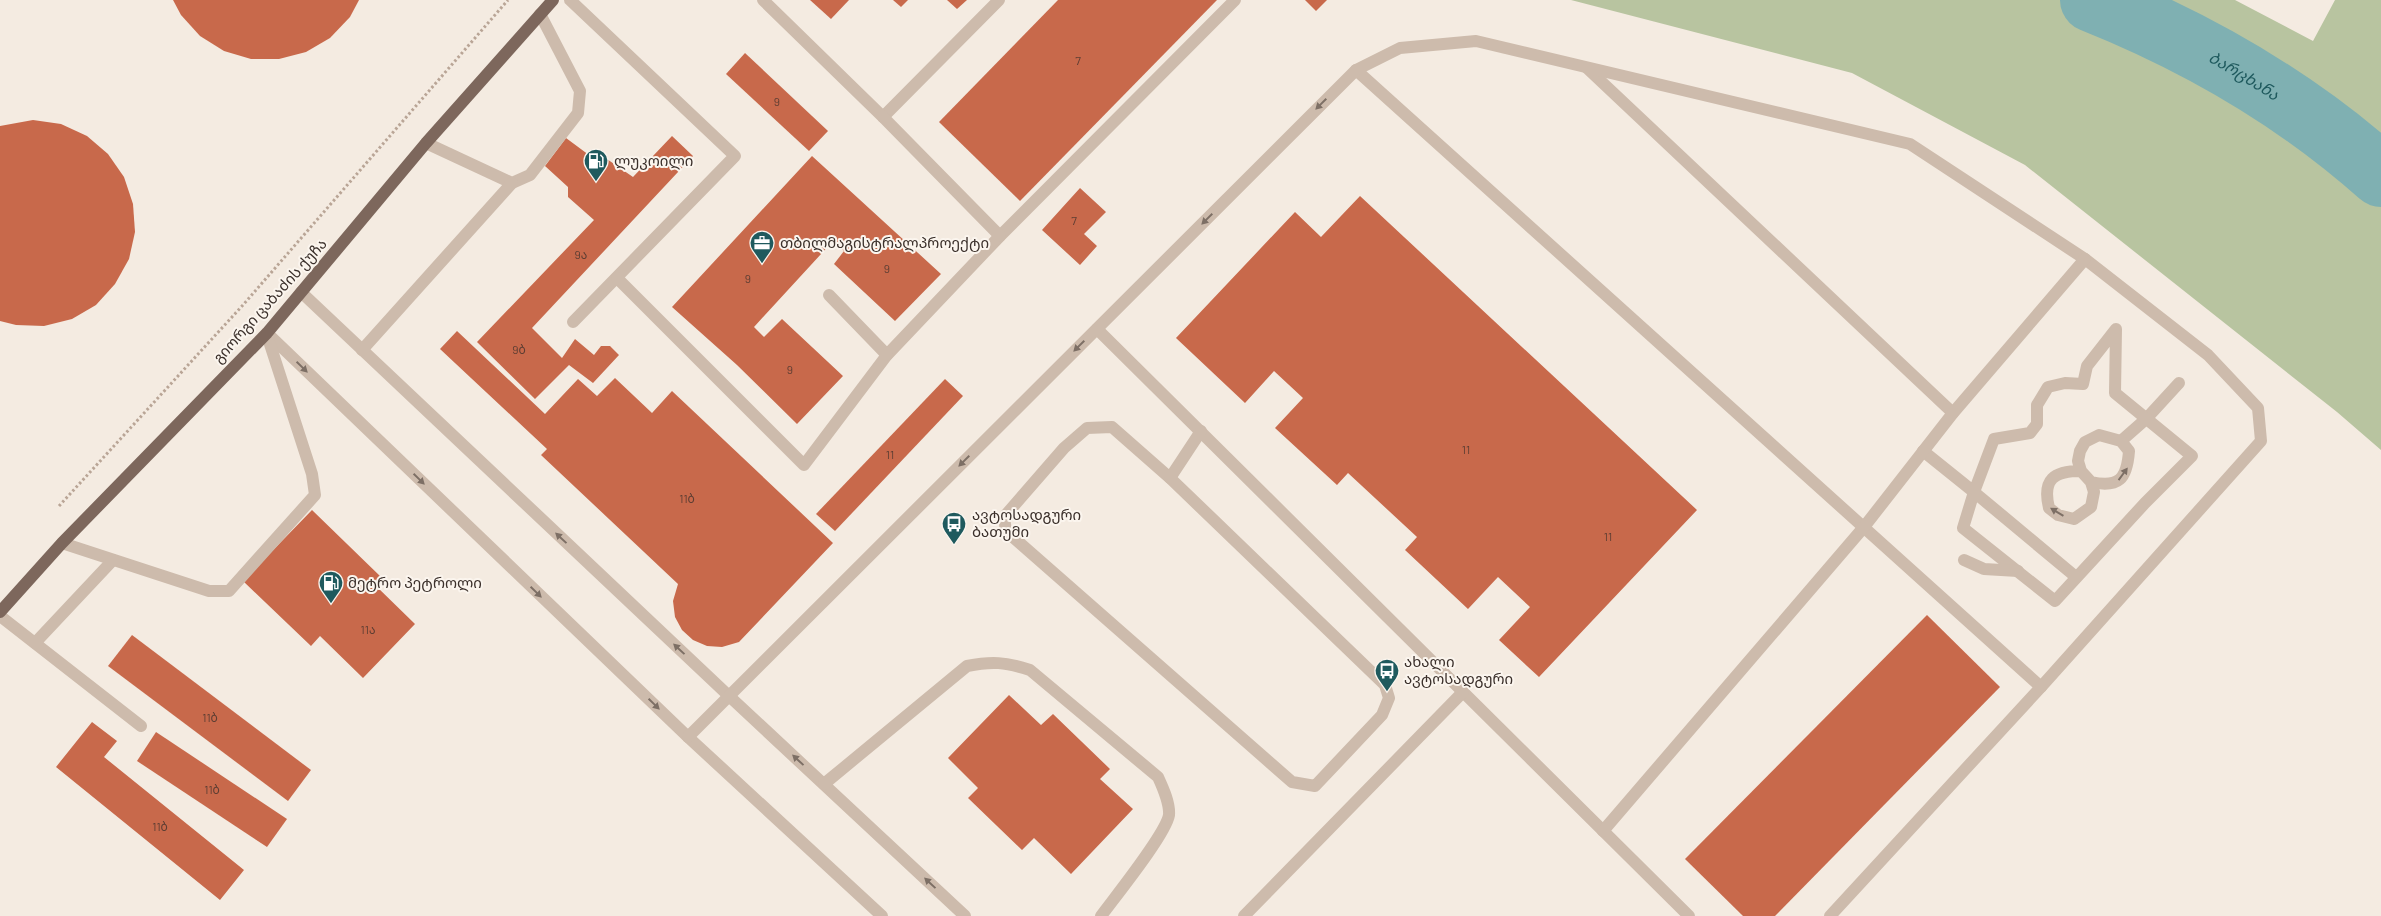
<svg xmlns="http://www.w3.org/2000/svg" width="2381" height="916" font-family="Barlow,'Noto Sans Georgian',sans-serif">
<style>
.green{fill:#b8c4a0}
.lines{fill:none;stroke-linecap:round;stroke-linejoin:round}
.river{stroke:#7fb0b2;stroke-width:64}
.building{fill:#c8694b}
.path{stroke:#b9a596;stroke-width:3;stroke-dasharray:2.5 2.5;stroke-linecap:butt}
.service{stroke:#cdbbac;stroke-width:12}
.minor{stroke:#cdbbac;stroke-width:12}
.primary{stroke:#7d675c;stroke-width:12}
.oneway{fill:#7d6f65}
.labels{text-anchor:middle;stroke-width:4;stroke-linejoin:round;paint-order:stroke}
.number-label{font-size:12px;fill:#5e3e33}
.poi-label{font-size:15px;fill:#3b302b;stroke:#fbf5ee;text-anchor:start}
.street-label{font-size:15px;fill:#3b302b;stroke:#fbf5ee}
.water-label{font-size:16px;font-style:italic;fill:#1f5a5e;stroke:#fbf5ee}
</style>
<rect width="100%" height="100%" fill="#f4ebe1"/>
<polygon class="green" points="1571,0 2235,0 2313,41 2335,0 2381,0 2381,450 2337,412 2025,165 1852,73"/>
<g class="lines">
<path class="river" id="s1" d="M2092 0C2197 42 2297 100 2381 175"/>
</g>
<g class="building">
<polygon points="173,0 359,0 350,17 330,38 306,52 279,59 251,59 224,51 200,36 181,15"/>
<polygon points="810,0 849,0 831,19"/>
<polygon points="893,0 908,0 901,7"/>
<polygon points="947,0 967,0 957,9"/>
<polygon points="1058,0 1217,0 1020,201 939,122"/>
<polygon points="1305,0 1327,0 1316,11"/>
<polygon points="745,53 828,131 809,151 726,74"/>
<polygon points="33,120 61,124 87,136 108,154 124,177 133,204 135,232 129,259 115,284 96,305 72,319 44,326 16,325 0,321 0,126"/>
<polygon points="672,136 693,156 532,328 562,358 575,339 594,355 601,346 610,346 619,355 593,383 569,365 535,399 477,342 594,220 568,197 568,187 545,166 566,138 593,158 604,157 633,177"/>
<polygon points="812,156 941,274 895,321 834,264 844,251 833,241 754,327 764,337 782,319 843,376 797,424 737,365 672,307"/>
<polygon points="1080,188 1106,212 1084,234 1097,246 1080,265 1042,230"/>
<polygon points="1360,196 1697,510 1539,677 1499,640 1530,607 1498,577 1468,609 1405,550 1417,537 1348,473 1337,485 1275,428 1303,398 1274,371 1245,403 1176,338 1295,212 1321,237"/>
<polygon points="457,331 545,414 578,379 597,396 615,378 652,413 672,391 833,543 739,642 722,647 707,646 693,640 682,630 675,617 673,601 678,584 541,455 547,449 440,349"/>
<polygon points="945,379 963,396 835,531 816,514"/>
<polygon points="312,510 381,577 374,584 415,624 363,678 320,636 311,646 243,581"/>
<polygon points="1927,615 2000,687 1775,916 1743,916 1685,859"/>
<polygon points="132,635 311,770 288,801 108,666"/>
<polygon points="1009,695 1041,725 1053,714 1110,769 1100,779 1133,809 1071,874 1034,838 1022,850 968,798 978,788 948,758"/>
<polygon points="92,722 117,741 104,757 244,870 220,900 56,767"/>
<polygon points="156,732 287,819 267,847 137,761"/>
</g>
<g class="lines">
<polyline class="path" points="59,506 243,305 508,0"/>
<g class="service">
<polyline points="570,0 735,156 573,322"/>
<polyline points="1588,69 1953,413"/>
<polyline points="1356,70 2041,687 1830,916"/>
<polyline points="883,117 999,0"/>
<polyline points="426,143 512,183 530,175 578,113 580,91 540,14"/>
<polyline points="617,278 804,465 887,355 1000,236 1235,0"/>
<polyline points="301,292 729,696 965,916"/>
<polyline points="829,295 887,355"/>
<polyline points="1097,329 1689,916"/>
<polyline points="267,333 688,737 882,916"/>
<polyline points="362,350 512,183"/>
<polygon points="1112,427 1170,478 1385,685 1389,698 1382,715 1315,786 1292,782 1006,531 1004,517 1064,448 1087,428"/>
<polyline points="2121,441 2146,419 2179,383"/>
<polyline points="1923,451 1974,492 1963,528 2055,601 2145,503 2192,456 2115,393 2116,329 2087,366 2083,384 2065,383 2048,387 2037,405 2037,424 2030,433 1994,439 1974,492 2076,577"/>
<path d="M2081 471C2054 471 2042 479 2049 508L2058 515 2074 519 2091 507 2094 492 2091 482 2081 471 2078 461 2080 451 2085 442 2099 435 2121 441 2129 451C2127 479 2119 488 2091 482"/>
<polyline points="1170,478 1201,431"/>
<polyline points="62,543 209,591 229,591 315,495 312,474 267,335"/>
<polyline points="1964,560 1984,569 2018,571"/>
<polyline points="0,616 141,726"/>
<polyline points="35,643 113,560"/>
<polyline points="688,737 1356,70 1400,48 1476,41 1910,144 2085,259 2208,355 2258,408 2261,441 2041,687"/>
<path d="M824 784 967 666C992 661 1005 662 1030 670L1158 777C1163 788 1170 803 1169 815 1166 834 1115 897 1101 916"/>
<polyline points="1603,831 1864,527 1953,413 2085,259"/>
<polyline points="1244,916 1463,692"/>
</g>
<polyline class="minor" points="763,0 883,117 1000,236"/>
<polyline class="primary" points="0,612 62,543 267,333 426,143 553,0"/>
</g>
<defs><path id="oneway-solid" d="M-6-.8H1V-3.2L6.5 0L1 3.2V.8H-6Z" transform="scale(1.25)"/></defs>
<g class="oneway">
<use href="#oneway-solid" transform="translate(1321 104) rotate(135)"/>
<use href="#oneway-solid" transform="translate(1207 219) rotate(135)"/>
<use href="#oneway-solid" transform="translate(1079 346) rotate(135)"/>
<use href="#oneway-solid" transform="translate(302 367) rotate(44)"/>
<use href="#oneway-solid" transform="translate(964 461) rotate(135)"/>
<use href="#oneway-solid" transform="translate(2123 474) rotate(-54)"/>
<use href="#oneway-solid" transform="translate(419 479) rotate(44)"/>
<use href="#oneway-solid" transform="translate(2057 512) rotate(-149)"/>
<use href="#oneway-solid" transform="translate(561 538) rotate(-137)"/>
<use href="#oneway-solid" transform="translate(536 592) rotate(44)"/>
<use href="#oneway-solid" transform="translate(679 649) rotate(-137)"/>
<use href="#oneway-solid" transform="translate(654 704) rotate(44)"/>
<use href="#oneway-solid" transform="translate(798 760) rotate(-137)"/>
<use href="#oneway-solid" transform="translate(930 883) rotate(-137)"/>
</g>
<defs>
<symbol id="fuel-pin" viewBox="-11 -11 22 30"><path d="M0 17L-7.5 6A9.5 9.5 0 1 1 7.5 6Z" fill="#1f5a5e" stroke="#fbf5ee"/><path d="M-5.5-6h7V0h2V4h1.3V-2.5L3-4.5l.8-.8L6-3V5H2.5V1h-1V6h-7ZM-4.2-4.7v3.2H.2V-4.7Z" fill="#fff"/></symbol>
<symbol id="office-pin" viewBox="-11 -11 22 30"><path d="M0 17L-7.5 6A9.5 9.5 0 1 1 7.5 6Z" fill="#1f5a5e" stroke="#fbf5ee"/><path d="M-6-3h4V-5.5h4V-3h4V5H-6ZM-1-4.5V-3h2v-1.5ZM-6 0V1H6V0Z" fill="#fff"/></symbol>
<symbol id="bus-pin" viewBox="-11 -11 22 30"><path d="M0 17L-7.5 6A9.5 9.5 0 1 1 7.5 6Z" fill="#1f5a5e" stroke="#fbf5ee"/><path d="M-5-6H5V4H4V6H2V4H-2V6H-4V4H-5ZM-3.5-4V0h7V-4ZM-3.5 1.2v1.5H-2V1.2ZM2 1.2v1.5H3.5V1.2Z" fill="#fff"/></symbol>
</defs>
<g fill-rule="evenodd">
<use href="#fuel-pin" x="582" y="147" width="28" height="38"/>
<use href="#office-pin" x="748" y="229" width="28" height="38"/>
<use href="#bus-pin" x="940" y="510" width="28" height="38"/>
<use href="#fuel-pin" x="317" y="569" width="28" height="38"/>
<use href="#bus-pin" x="1373" y="657" width="28" height="38"/>
</g>
<g class="labels">
<g class="number-label">
<text x="1078" y="65">7</text>
<text x="777" y="106">9</text>
<text x="1074" y="225">7</text>
<text x="581" y="259">9ა</text>
<text x="887" y="273">9</text>
<text x="748" y="283">9</text>
<text x="519" y="354">9ბ</text>
<text x="790" y="374">9</text>
<text x="1466" y="454">11</text>
<text x="890" y="459">11</text>
<text x="687" y="503">11ბ</text>
<text x="1608" y="541">11</text>
<text x="368" y="634">11ა</text>
<text x="210" y="722">11ბ</text>
<text x="212" y="794">11ბ</text>
<text x="160" y="831">11ბ</text>
</g>
<g class="poi-label">
<text x="614" y="166">ლუკოილი</text>
<text x="780" y="248">თბილმაგისტრალპროექტი</text>
<text x="972" y="520">ავტოსადგური<tspan x="972" dy="17">ბათუმი</tspan></text>
<text x="348" y="588">მეტრო პეტროლი</text>
<text x="1404" y="667">ახალი<tspan x="1404" dy="17">ავტოსადგური</tspan></text>
</g>
<g class="street-label">
<text transform="translate(270 301) rotate(-48)" y="5">გიორგი ცაბაძის ქუჩა</text>
</g>
<g class="water-label">
<text dy="6" stroke="none"><textPath href="#s1" startOffset="170">ბარცხანა</textPath></text>
</g>
</g>
</svg>
